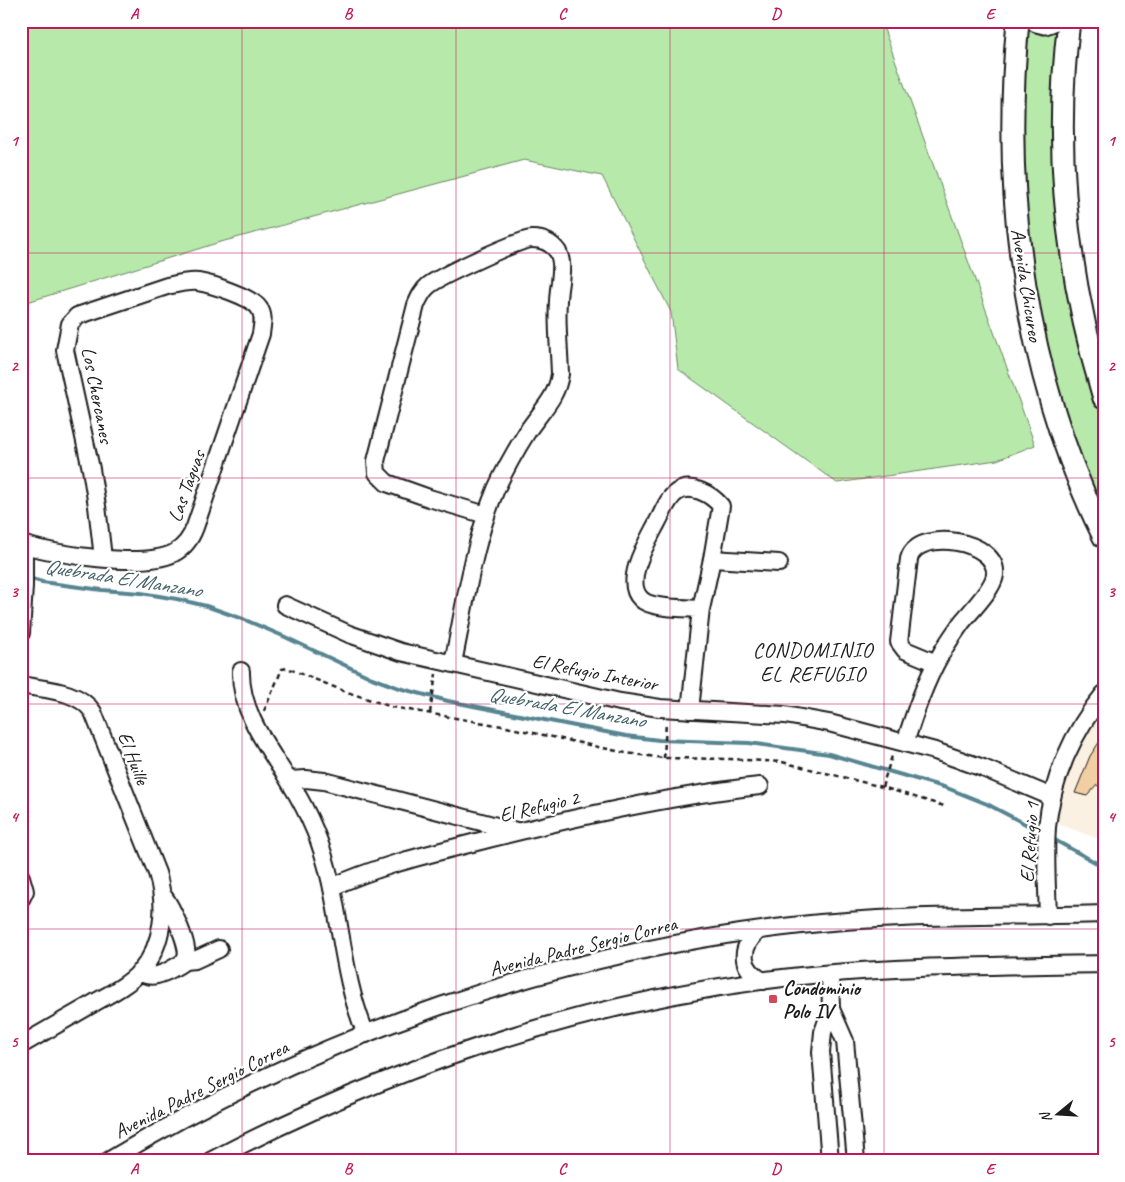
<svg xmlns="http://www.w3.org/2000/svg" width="1125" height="1182" font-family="Caveat,sans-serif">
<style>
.built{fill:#fbf1e3}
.green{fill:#b7eaaa;stroke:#6a8363}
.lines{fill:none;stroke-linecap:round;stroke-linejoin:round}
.stream{stroke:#578490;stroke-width:4}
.building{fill:#f2cfa3;stroke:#1c1c1c}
.minor-casing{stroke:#1c1c1c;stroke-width:20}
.major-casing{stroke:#1c1c1c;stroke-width:25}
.path{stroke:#1c1c1c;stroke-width:2.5;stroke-dasharray:5 4;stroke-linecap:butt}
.minor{stroke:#fff;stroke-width:16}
.major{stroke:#fff;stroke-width:21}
.grid{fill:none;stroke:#c2185b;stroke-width:1;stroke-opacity:0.55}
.poi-dot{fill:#d1495b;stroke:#fff;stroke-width:2}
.labels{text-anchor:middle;stroke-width:4.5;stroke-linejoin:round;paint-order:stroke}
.street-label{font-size:20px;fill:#1c1c1c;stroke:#fff}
.poi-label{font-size:20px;font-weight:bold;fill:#1c1c1c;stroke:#fff;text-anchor:start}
.water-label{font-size:21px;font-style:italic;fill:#44626a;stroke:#fff}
.neighbourhood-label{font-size:21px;letter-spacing:1px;fill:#1c1c1c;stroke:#fff}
.neatline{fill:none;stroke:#c2185b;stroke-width:2}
.grid-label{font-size:16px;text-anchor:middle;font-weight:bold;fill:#c2185b}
</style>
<rect width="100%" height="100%" fill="#fff"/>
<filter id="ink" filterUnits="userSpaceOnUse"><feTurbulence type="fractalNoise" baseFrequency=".02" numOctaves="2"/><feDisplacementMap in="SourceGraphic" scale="10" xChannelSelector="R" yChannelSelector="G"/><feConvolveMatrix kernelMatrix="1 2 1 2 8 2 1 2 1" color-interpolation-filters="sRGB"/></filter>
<g filter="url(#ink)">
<polygon class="built" points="1104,709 1104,841 1056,823 1066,778 1077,751"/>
<g class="green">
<polygon points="21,21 881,21 1035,445 997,460 837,483 678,369 671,312 602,176 524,160 217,243 21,304"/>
<polygon points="1024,24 1059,25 1054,59 1055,143 1090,380 1104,423 1104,518 1065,424 1037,318 1021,179"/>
</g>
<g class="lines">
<g class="stream">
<polyline points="28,578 42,582 102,590 141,593 177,599 206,606 243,619 283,636 372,678 399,688 448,701 626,736 659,740 749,743 829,754 947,788 987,804 1043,833"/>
<polyline points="1051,838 1104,867"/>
</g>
</g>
<polygon class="building" points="1104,735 1104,791 1097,785 1087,796 1075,793 1090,756"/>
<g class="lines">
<defs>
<g id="minor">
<path d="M21 544C55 554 142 569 174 553 185 547 191 538 195 527L261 334C262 325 265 316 259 308 252 297 211 284 198 282 188 281 176 284 167 286L77 316 70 324 65 350 91 469 97 506 103 558"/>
<polyline points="712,559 779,563"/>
<polyline points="285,605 349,634 401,652 620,702 660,708 785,715 829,723 935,751 983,768 1052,797"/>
<polyline points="21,633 24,586 24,545"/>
<path d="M453 663C465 605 473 544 496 489 505 469 517 448 529 429 542 410 557 397 560 374 559 343 555 313 560 282 561 272 563 262 558 252 552 243 543 239 532 239 520 239 438 277 428 286 422 291 419 298 416 305L376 461 377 473 387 483 429 498 486 515"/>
<path d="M241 671C240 712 268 747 289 781 299 797 308 814 315 831 342 896 338 969 366 1034"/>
<path d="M21 685C46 690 78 690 93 712L157 873C167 905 164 944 141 971 128 985 110 994 94 1003 70 1017 45 1031 21 1045"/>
<path d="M690 710 701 609 712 559 721 506C711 494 691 483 677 492 668 498 663 512 658 521 649 539 622 581 641 599 650 609 687 608 701 609"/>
<path d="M905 743C915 712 925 682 941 654 947 643 955 632 962 622 971 611 993 589 995 575 999 540 917 527 909 559L899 642 905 650 936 663"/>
<polyline points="289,780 306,779 324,781 516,831"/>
<polyline points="21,877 25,891 21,899"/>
<path d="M332 887C382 864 435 853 488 839 577 817 669 796 760 786"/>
<path d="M1048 916C1047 886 1045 856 1047 827 1052 779 1073 731 1104 694"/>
<path d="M758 931C739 949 740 968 763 981"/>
<polyline points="184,961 195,960 219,949"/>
<path d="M139 972C151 978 157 976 168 971 174 967 184 964 186 957 190 946 171 906 164 897"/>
<polyline points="830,974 831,1009 823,1032 821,1052 830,1161"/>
<polyline points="831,1009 845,1041 856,1161"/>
<path d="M108 1161C319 1034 557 952 801 925 901 914 1003 917 1104 914"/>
<path d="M210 1161C389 1068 582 1002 783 978 889 966 997 966 1104 964"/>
</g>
<g id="major">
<path d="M1018 21C1001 197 1025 378 1104 537"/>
<polyline points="1037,21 1045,23 1051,21"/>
<path d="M1069 21C1053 148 1067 276 1104 398"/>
</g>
</defs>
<use href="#minor" class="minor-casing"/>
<use href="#major" class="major-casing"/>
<g class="path">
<polyline points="264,711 282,669 287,668 344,691 392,707 502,726 626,753 664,758 731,759 782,762 882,787 944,806"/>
<polyline points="430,713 436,674"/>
<polyline points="664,758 666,722"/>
<polyline points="882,787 892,756 895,754"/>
</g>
<use href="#minor" class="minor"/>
<use href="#major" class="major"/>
</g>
</g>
<path class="grid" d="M242 21V1161M456 21V1161M670 21V1161M884 21V1161M21 253H1104M21 478H1104M21 704H1104M21 929H1104"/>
<rect class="poi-dot" x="768" y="994" width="10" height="10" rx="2.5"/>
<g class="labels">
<g class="street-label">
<text transform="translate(1027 285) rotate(81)" y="7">Avenida Chicureo</text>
<text transform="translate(98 395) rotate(79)" y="7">Los Chercanes</text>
<text transform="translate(186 486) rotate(-70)" y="7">Las Taguas</text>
<text transform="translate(595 672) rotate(11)" y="7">El Refugio Interior</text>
<text transform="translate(134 758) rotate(69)" y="7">El Huille</text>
<text transform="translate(539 806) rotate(-13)" y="7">El Refugio 2</text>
<text transform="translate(1029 842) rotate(-86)" y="7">El Refugio 1</text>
<text transform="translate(583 946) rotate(-14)" y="7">Avenida Padre Sergio Correa</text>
<text transform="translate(201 1089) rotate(-27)" y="7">Avenida Padre Sergio Correa</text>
</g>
<g class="poi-label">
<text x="783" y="995">Condominio<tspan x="783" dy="23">Polo IV</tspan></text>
</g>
<g class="water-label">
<text transform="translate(123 578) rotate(9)" y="7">Quebrada El Manzano</text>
<text transform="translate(567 707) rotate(10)" y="7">Quebrada El Manzano</text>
</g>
<g class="neighbourhood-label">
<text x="813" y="657">CONDOMINIO<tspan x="813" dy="24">EL REFUGIO</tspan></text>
</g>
</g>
<rect width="1125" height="1182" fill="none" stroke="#fff" stroke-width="55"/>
<g transform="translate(1058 1114) rotate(252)" stroke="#ffffff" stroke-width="4" paint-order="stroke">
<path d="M0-4L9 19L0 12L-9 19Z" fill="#1c1c1c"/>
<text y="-8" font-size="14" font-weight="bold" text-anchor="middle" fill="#1c1c1c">N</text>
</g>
<rect x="28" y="28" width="1070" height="1126" class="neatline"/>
<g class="grid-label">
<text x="134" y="19">A</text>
<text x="348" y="19">B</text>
<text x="562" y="19">C</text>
<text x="776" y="19">D</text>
<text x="990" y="19">E</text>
<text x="14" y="146">1</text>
<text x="1111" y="146">1</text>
<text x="14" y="371">2</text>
<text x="1111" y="371">2</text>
<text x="14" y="597">3</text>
<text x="1111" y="597">3</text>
<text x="14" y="822">4</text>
<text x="1111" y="822">4</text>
<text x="14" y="1047">5</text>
<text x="1111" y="1047">5</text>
<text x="134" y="1174">A</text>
<text x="348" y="1174">B</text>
<text x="562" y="1174">C</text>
<text x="776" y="1174">D</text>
<text x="990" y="1174">E</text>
</g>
</svg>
